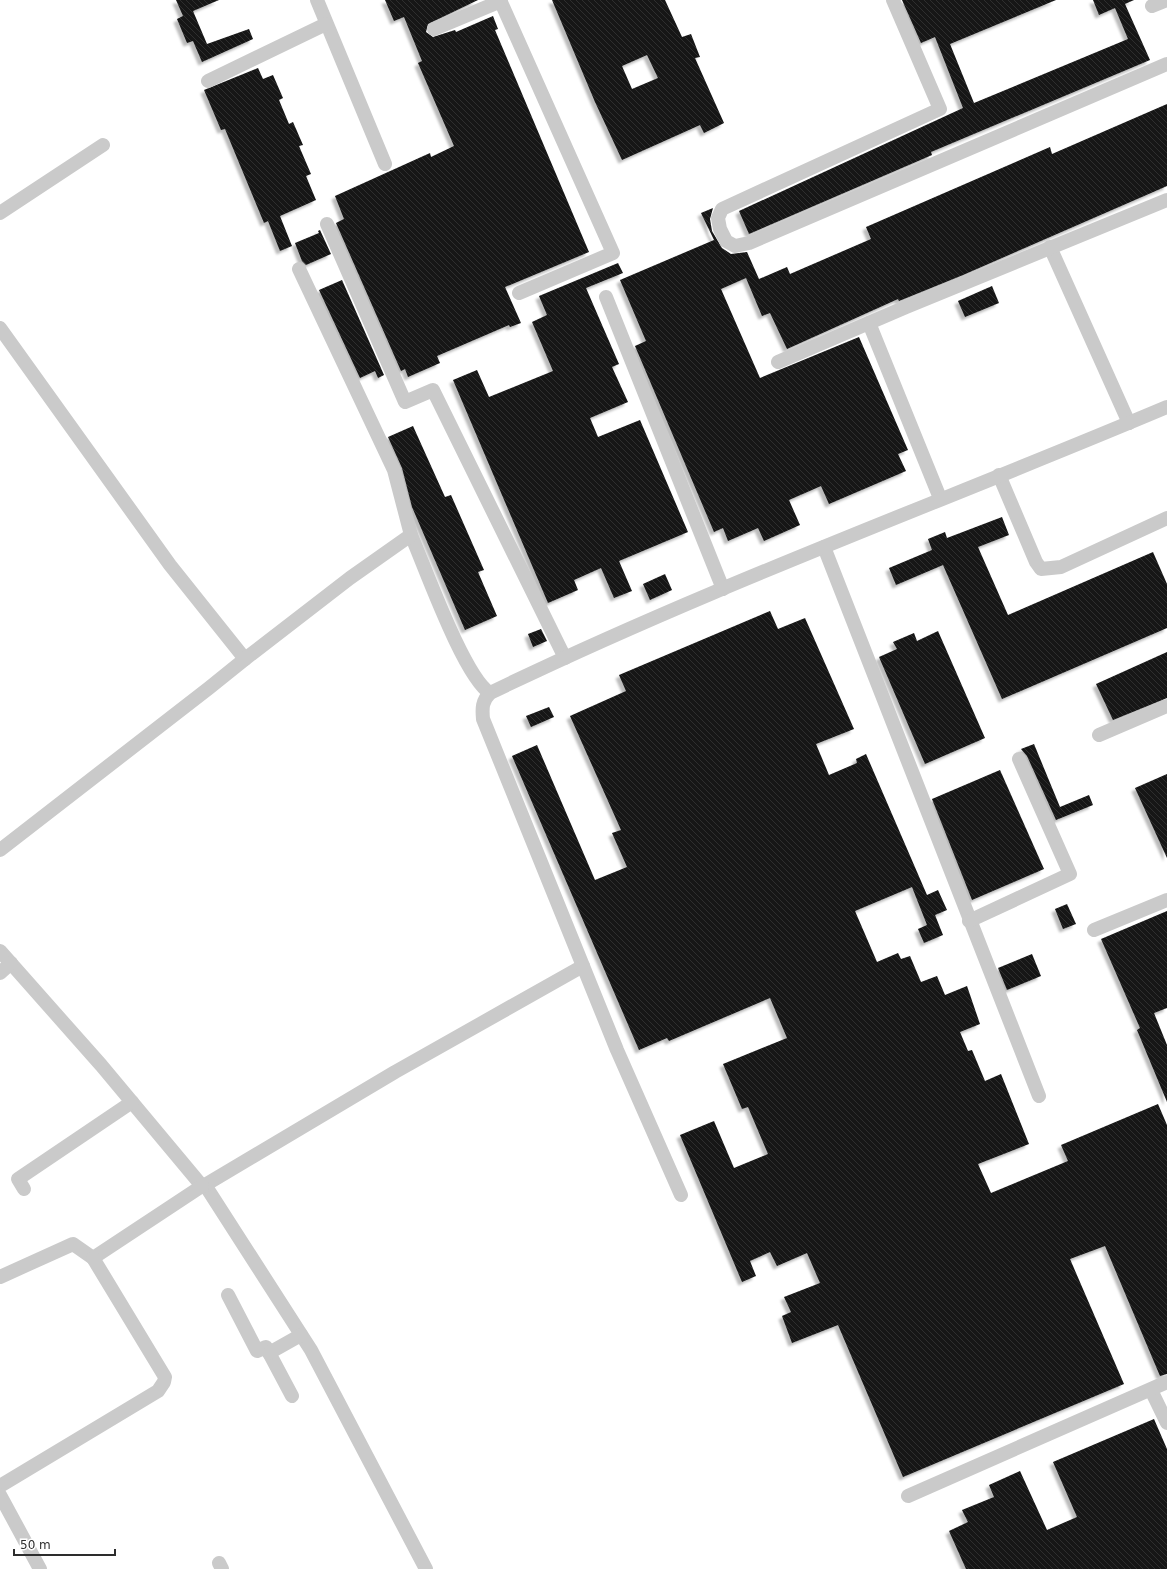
<svg xmlns="http://www.w3.org/2000/svg" width="1167" height="1569" font-family="'DejaVu Sans',sans-serif">
<style>
.building{fill:url(#building-back-hatch);fill-rule:evenodd;filter:url(#shadow)}
.lines{fill:none;stroke-linecap:round;stroke-linejoin:round}
.minor{stroke:#cacaca;stroke-width:14}
</style>
<defs>
<pattern id="building-back-hatch" width="6" height="6" patternUnits="userSpaceOnUse"><rect width="6" height="6" fill="#141414"/><path d="M-1 5l2 2M0 0l6 6M5-1l2 2" fill="none" stroke="#2e2e2e"/></pattern>
<filter id="shadow"><feDropShadow dx="-3.5" dy="3.5" stdDeviation="1" flood-color="#0004"/></filter>
</defs>
<rect width="100%" height="100%" fill="#fff"/>
<g class="building">
<polygon points="176,0 219,0 193,11 207,44 249,29 253,39 202,62 193,41 187,43 177,19 183,16"/>
<polygon points="385,0 478,0 428,24 426,32 433,37 455,30 456,32 493,16 498,29 495,30 589,252 505,287 521,323 510,327 509,325 437,356 440,363 408,377 405,369 401,371 336,223 344,219 335,196 430,153 431,157 454,146 418,63 422,61 404,17 394,21"/>
<path d="M552 0H665L682 37 691 34 700 57 695 58 724 123 704 133 700 125 622 160 595 102ZM647 55 658 78 632 89 622 66Z"/>
<polygon points="902,0 1056,0 950,44 974,103 1128,39 1115,8 1099,15 1093,0 1134,0 1125,4 1150,60 931,152 932,155 749,234 739,211 963,108 935,37 921,43"/>
<polygon points="258,68 263,79 273,75 283,98 279,100 289,124 293,122 303,145 299,146 311,174 306,176 316,200 280,216 292,246 280,251 268,221 264,223 225,129 221,130 204,90"/>
<polygon points="1167,104 1167,186 963,275 899,301 898,299 787,349 770,313 762,316 746,278 721,289 760,378 859,337 908,450 898,454 906,471 829,504 821,486 789,500 800,525 764,541 758,528 728,541 723,528 714,532 635,346 646,341 620,280 714,240 701,213 713,208 710,219 712,231 722,248 731,254 747,252 759,279 787,267 790,274 871,239 866,227 1050,147 1052,154"/>
<polygon points="320,230 331,254 306,265 302,261 295,243 319,233 318,231"/>
<polygon points="618,263 623,273 586,288 619,364 612,367 628,402 590,418 598,437 640,420 688,532 619,561 632,591 614,598 601,568 574,580 578,590 548,603 453,380 477,370 489,397 553,371 532,322 547,315 539,296"/>
<polygon points="342,280 384,375 378,378 375,371 360,378 319,290"/>
<polygon points="992,286 999,303 965,317 958,301"/>
<polygon points="413,426 445,497 451,495 484,570 478,572 497,616 465,630 412,507 402,468 388,437"/>
<polygon points="1002,517 1009,535 978,547 1008,615 1153,552 1167,584 1167,628 1002,699 943,565 896,585 889,568 932,550 928,539 945,532 947,538"/>
<polygon points="665,574 672,590 650,600 643,584"/>
<polygon points="770,611 778,629 805,618 854,729 816,744 829,775 857,763 856,759 866,754 927,895 938,890 947,910 935,915 943,935 924,943 918,929 927,925 912,887 855,911 877,962 898,953 901,959 910,956 921,982 937,976 945,995 967,986 980,1024 960,1032 968,1051 972,1050 985,1081 1001,1074 1029,1144 978,1164 991,1193 1068,1161 1061,1145 1158,1104 1167,1125 1167,1374 1160,1376 1105,1246 1070,1259 1124,1384 903,1477 838,1325 792,1343 782,1316 791,1312 784,1297 820,1283 807,1253 777,1266 770,1252 750,1261 756,1276 742,1282 680,1135 714,1121 734,1168 768,1154 748,1107 742,1109 723,1064 787,1038 770,998 669,1041 667,1038 639,1050 512,756 537,745 595,880 627,867 612,833 621,830 570,716 626,691 619,675"/>
<polygon points="541,629 547,641 533,647 528,634"/>
<polygon points="938,631 985,738 925,764 879,657 897,649 893,642 914,633 917,641"/>
<polygon points="1167,652 1167,698 1113,720 1096,684"/>
<polygon points="549,707 554,717 531,727 526,716"/>
<polygon points="1034,744 1060,807 1089,795 1093,805 1056,820 1027,756 1021,749"/>
<polygon points="1000,770 1044,869 972,900 932,799"/>
<polygon points="1167,774 1167,858 1135,788"/>
<polygon points="1067,904 1076,924 1063,929 1055,909"/>
<polygon points="1167,911 1167,1008 1154,1013 1167,1045 1167,1102 1137,1030 1140,1028 1101,939"/>
<polygon points="1032,954 1041,976 1007,990 998,968"/>
<polygon points="1154,1419 1167,1449 1167,1569 966,1569 949,1531 968,1522 962,1510 994,1497 989,1485 1020,1471 1047,1530 1077,1517 1053,1462"/>
</g>
<g class="lines">
<g class="minor">
<polyline points="317,0 385,164"/>
<polyline points="500,0 613,253 519,293"/>
<polyline points="893,0 940,109 722,209 718,218 720,229 726,241 735,246 749,243 1167,64"/>
<polyline points="1152,6 1167,0"/>
<polyline points="434,29 501,1"/>
<polyline points="208,81 326,24"/>
<polyline points="0,213 103,145"/>
<polyline points="327,224 405,402 433,390 565,658"/>
<polyline points="1050,247 1129,423"/>
<polyline points="606,297 723,589"/>
<polyline points="869,323 940,498"/>
<polyline points="0,328 170,565 245,659"/>
<polyline points="778,362 906,307 1167,200"/>
<polyline points="999,475 1036,562 1041,569 1061,567 1167,518"/>
<path d="M411 535C425 567 464 677 490 693"/>
<polyline points="824,547 1039,1096"/>
<polyline points="1099,735 1167,706"/>
<polyline points="0,850 209,688 245,659 350,578 411,535 394,470 299,269"/>
<polyline points="969,921 1070,874 1019,759"/>
<polyline points="1094,930 1167,900"/>
<polyline points="0,951 101,1065 202,1186 205,1185 311,1350 426,1569"/>
<polyline points="0,973 11,963"/>
<polyline points="205,1185 395,1072 583,966"/>
<polyline points="24,1189 18,1179 132,1102"/>
<path d="M681 1195 617 1050 483 719C482 708 482 701 490 693 711 586 942 502 1167 407"/>
<polyline points="0,1277 73,1244 93,1258 202,1186"/>
<polyline points="228,1295 257,1351 266,1347 292,1396"/>
<polyline points="269,1353 301,1335"/>
<polyline points="1151,1390 1167,1423"/>
<polyline points="0,1486 158,1391 164,1382 165,1377 93,1258"/>
<polyline points="0,1495 40,1569"/>
<polyline points="908,1496 1167,1382"/>
<polyline points="219,1563 222,1569"/>
</g>
</g>
<path d="M14 1549v6h101v-6" fill="none" stroke="#2d2d2d" stroke-width="2"/>
<text x="20" y="1549" font-size="12" fill="#2d2d2d" stroke="#ffffff" stroke-width="3" paint-order="stroke">50 m</text>
</svg>
